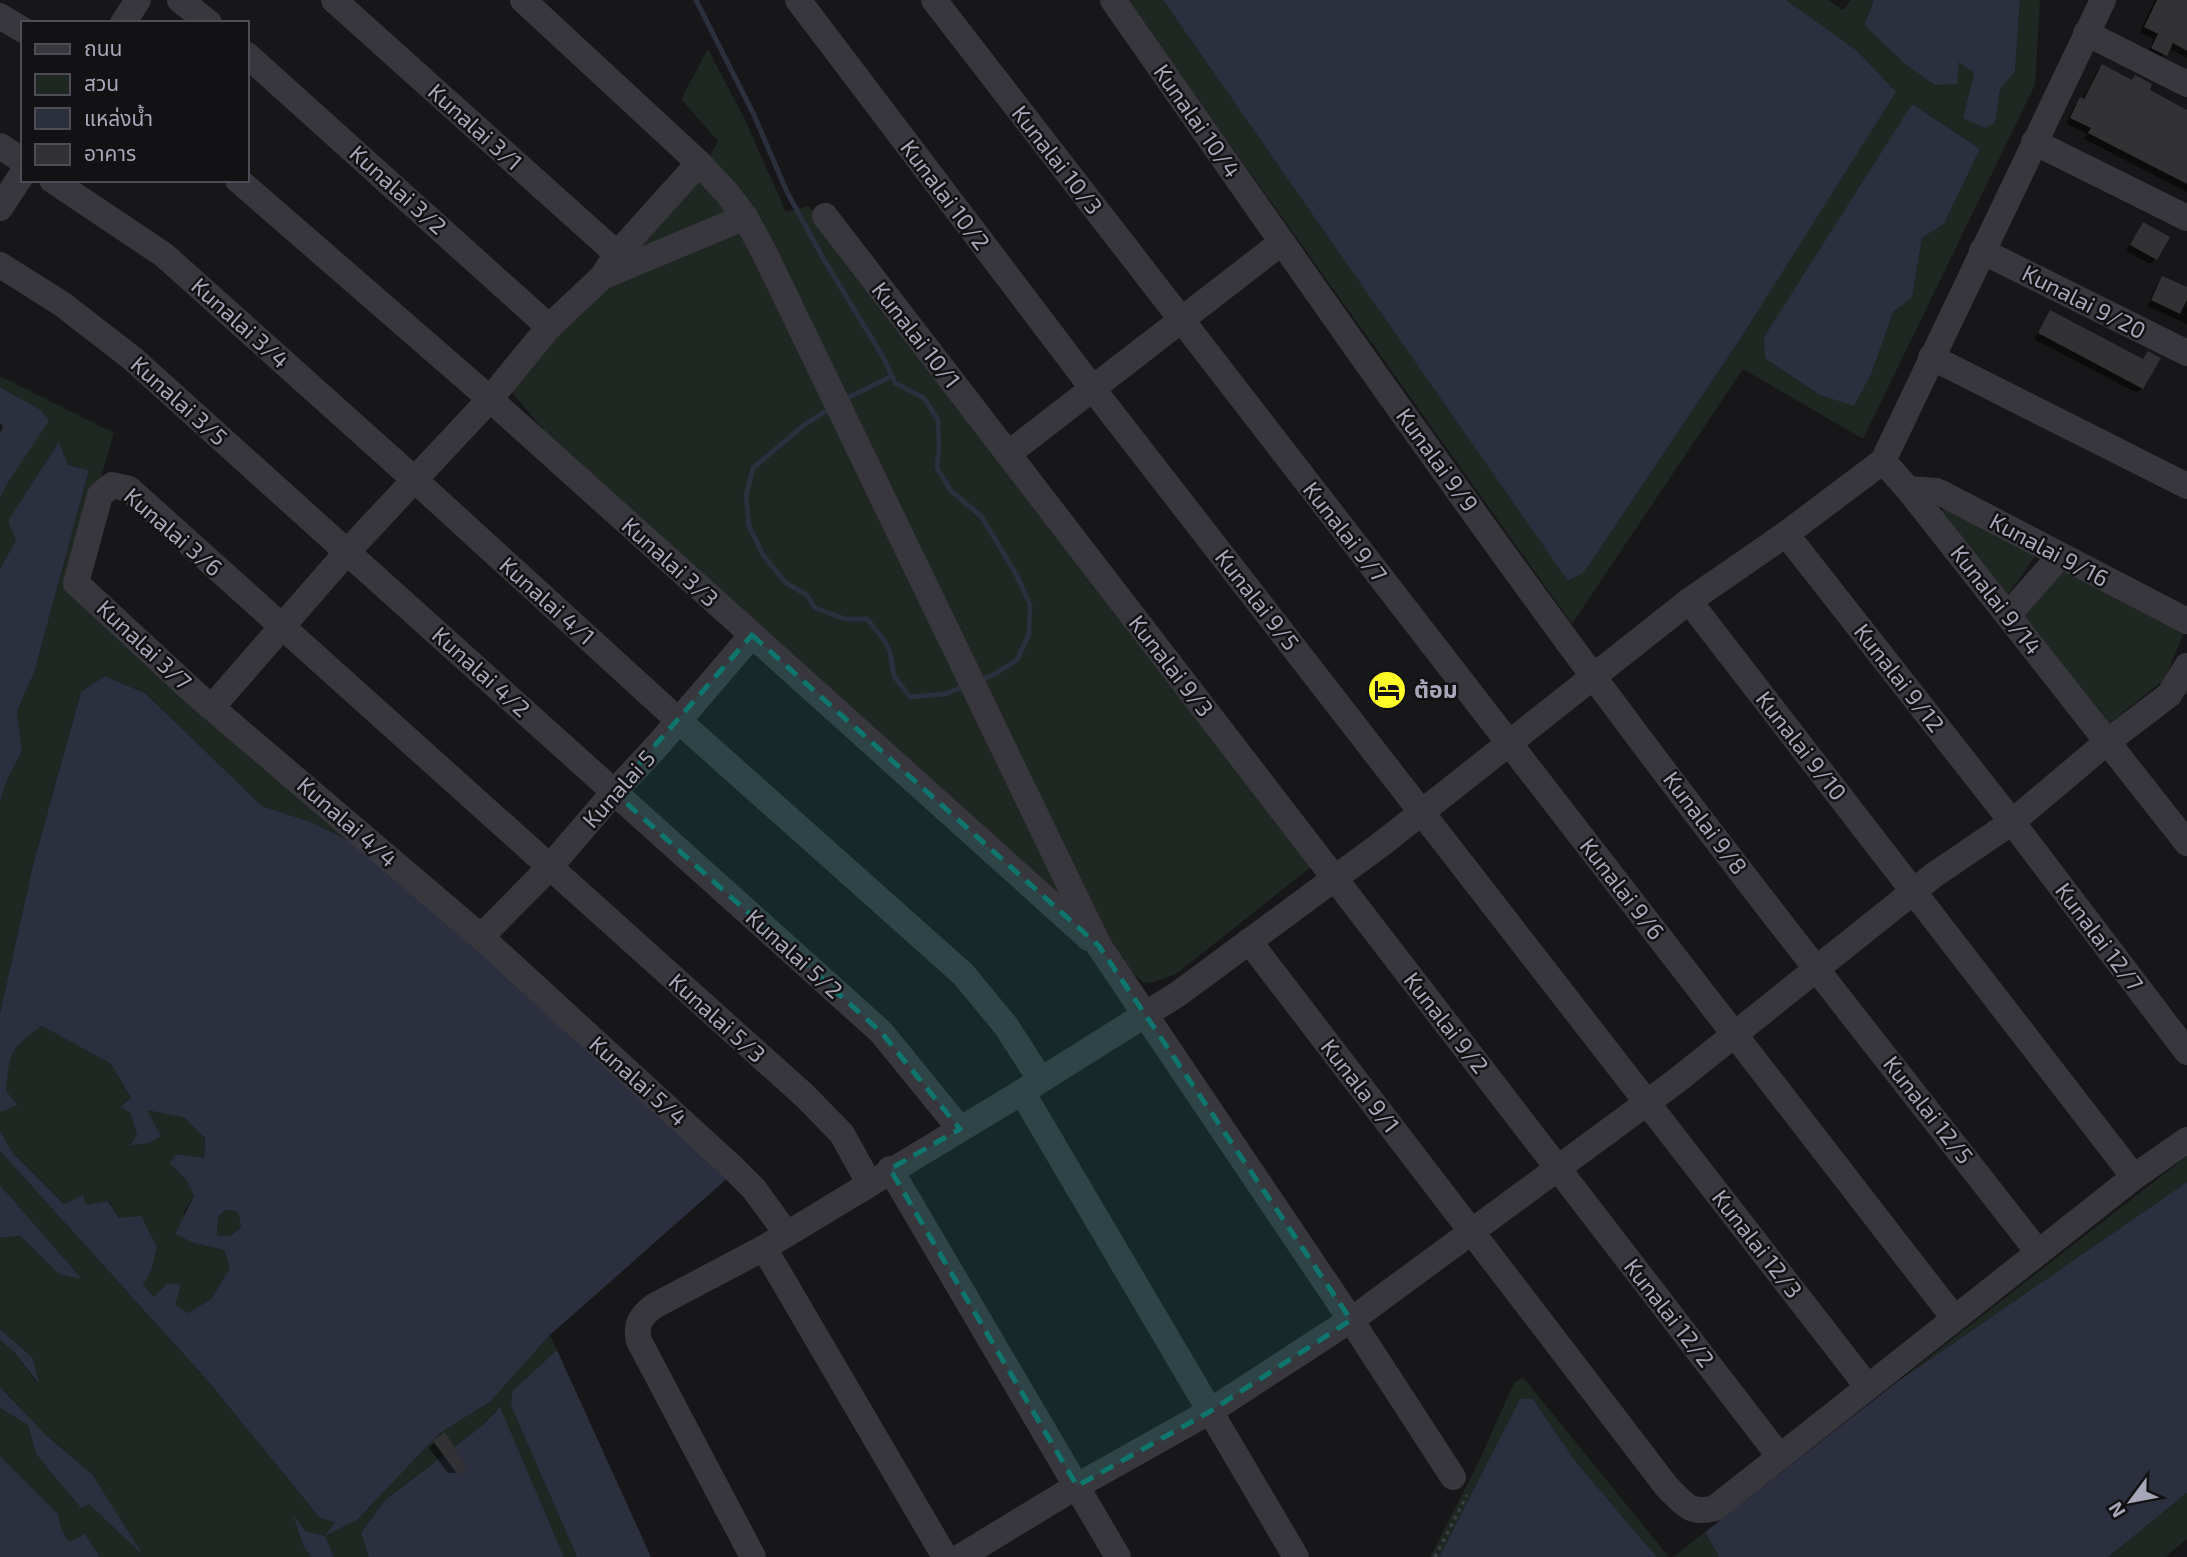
<svg xmlns="http://www.w3.org/2000/svg" width="2187" height="1557" font-family="'Exo 2','Noto Sans Thai',sans-serif">
<style>
.green{fill:#1e2721;fill-rule:evenodd}
.water{fill:#2b2f3e;fill-rule:evenodd}
.shadow{fill:#0007}
.lines{fill:none;stroke-linecap:round;stroke-linejoin:round}
.stream{stroke:#2b2f3e;stroke-width:5}
.building{fill:#323134}
.path{stroke:#3d3d45;stroke-width:3.5;stroke-dasharray:3.5 5;stroke-linecap:butt}
.minor{stroke:#38373e;stroke-width:26}
.marked{fill:#0f766e;fill-opacity:0.2;stroke:#0f766e;stroke-width:5;stroke-dasharray:14 9;stroke-linejoin:round}
.labels{text-anchor:middle;stroke-width:5;stroke-linejoin:round;paint-order:stroke}
.street-label{font-size:23px;fill:#a7a7b9;stroke:#121113}
.poi-label{font-size:23px;font-weight:bold;fill:#a7a7b9;stroke:#121113;text-anchor:start}
</style>
<rect width="100%" height="100%" fill="#171618"/>
<g class="green">
<path d="M1127 0H1163L1569 581 1584 571 1737 344 1800 11 1786 0H1828L1843 10 1851 0H1874L1864 25 1959 62 1974 73 1963 118 1995 123 2000 90 2015 70 2020 0H2040L2035 85 1863 439 1743 369 1572 624ZM1912 104 1980 149 1944 224 1922 238 1912 298 1893 312Z"/>
<polygon points="708,49 746,122 786,212 809,206 1263,800 1316,863 1176,974 1155,982 1144,983 553,441 509,389 700,174 718,141 681,99"/>
<polygon points="0,376 114,433 70,584 364,848 311,822 262,806 145,693 104,676 81,692 34,861 0,1013 0,801 7,780 22,751 17,711 34,673 89,470 68,465 59,443 35,481 17,539 0,569 0,498 41,410 0,387"/>
<polygon points="1953,508 2038,552 2006,597 1936,511"/>
<polygon points="2060,566 2186,628 2165,679 2109,724 2022,613"/>
<polygon points="42,1026 111,1064 131,1099 130,1113 137,1134 131,1146 149,1143 146,1109 185,1118 205,1138 204,1158 177,1154 194,1196 184,1212 194,1243 224,1250 230,1268 211,1299 188,1313 154,1297 143,1285 151,1271 109,1201 86,1205 65,1204 13,1153 0,1131 0,1112 4,1109 9,1058 20,1042"/>
<polygon points="0,1151 207,1380 320,1518 335,1522 326,1535 357,1520 439,1434 491,1401 550,1335 557,1350 512,1391 511,1406 577,1557 564,1557 499,1408 483,1425 384,1501 361,1533 369,1557 334,1557 325,1536 306,1531 294,1517 304,1548 312,1557 100,1557 85,1535 69,1542 62,1530 58,1514 0,1456 0,1408 28,1425 36,1454 82,1508 89,1503 140,1552 92,1474 47,1436 0,1387 0,1340 14,1352 37,1383 33,1358 0,1329 0,1238 20,1236 60,1275 81,1278 0,1185"/>
<polygon points="2187,1156 2187,1182 1897,1382"/>
<polygon points="226,1210 238,1212 241,1227 230,1236 217,1235 218,1217"/>
<polygon points="1523,1377 1669,1557 1657,1557 1576,1462 1533,1399 1520,1399 1439,1557 1430,1557 1479,1461 1514,1383"/>
<polygon points="2187,1493 2187,1539 2165,1557 2108,1557"/>
<polygon points="1705,1532 1719,1557 1673,1557"/>
</g>
<g class="water">
<polygon points="1163,0 1786,0 1856,50 1896,92 1737,344 1584,572 1568,581"/>
<polygon points="1874,0 2020,0 2015,71 2000,90 1995,123 1985,128 1963,118 1974,73 1959,62 1957,84 1935,85 1905,64 1864,25"/>
<polygon points="1912,104 1980,149 1944,224 1922,238 1912,298 1893,312 1871,374 1854,406 1820,395 1765,358 1764,337"/>
<polygon points="0,387 41,410 49,421 8,482 0,498 0,433 3,427 0,423"/>
<polygon points="59,442 68,465 89,470 34,673 17,711 22,751 7,780 0,801 0,569 16,540 8,521"/>
<path d="M104 676 145 693 262 806 311 822 364 848 730 1176 550 1335 491 1401 439 1434 357 1520 325 1536 334 1557H312L304 1548 293 1515 306 1531 325 1536 335 1522 320 1518 207 1380 0 1151V1131L13 1153 64 1204 83 1195 86 1205 108 1201 119 1218 141 1216 157 1247 151 1271 143 1285 154 1297 168 1283 181 1285 175 1305 188 1313 211 1299 230 1268 224 1250 194 1243 175 1234 194 1196 186 1179 169 1163 177 1154 204 1158 205 1138 185 1118 147 1110 161 1136 149 1143 130 1146 137 1134 130 1113 121 1107 131 1098 111 1064 42 1026C9 1050 10 1051 6 1091L18 1105 0 1112V1013L34 861 81 692ZM226 1210 238 1212 241 1227 230 1236 217 1235 218 1217Z"/>
<polygon points="2187,1182 2187,1493 2108,1557 1719,1557 1705,1532 1897,1382"/>
<polygon points="0,1185 82,1279 60,1275 20,1236 0,1238"/>
<polygon points="0,1329 33,1358 39,1384 14,1352 0,1340"/>
<polygon points="557,1350 651,1557 577,1557 511,1406 512,1391"/>
<polygon points="0,1387 47,1436 92,1474 143,1555 89,1504 81,1508 36,1454 28,1425 0,1408"/>
<polygon points="1520,1399 1533,1399 1576,1462 1657,1557 1439,1557"/>
<polygon points="500,1407 564,1557 369,1557 361,1533 384,1501 483,1425"/>
<polygon points="0,1456 58,1514 62,1530 69,1542 85,1534 100,1557 0,1557"/>
</g>
<g class="shadow">
<polygon points="2155,0 2187,0 2187,58 2169,48 2160,60 2147,54 2154,39 2140,32"/>
<polygon points="2103,66 2187,112 2187,192 2084,139 2087,134 2066,123 2075,105 2082,100 2097,71"/>
<polygon points="2143,224 2156,259 2150,264 2126,251"/>
<polygon points="2163,278 2187,289 2187,324 2147,306 2158,283"/>
<polygon points="2051,312 2142,361 2148,353 2142,388 2137,393 2034,339"/>
<polygon points="435,1442 460,1473 448,1473 429,1448"/>
</g>
<g class="lines">
<g class="stream">
<polyline points="696,0 754,115 787,192 823,258 883,357 895,383 924,398 938,420 939,449 937,468 951,491 981,516 1016,574 1030,604 1029,634 1017,660 995,674 978,681"/>
<polyline points="843,400 892,376"/>
<polyline points="832,407 804,425 753,468 746,496 749,526 763,555 786,583 807,595 815,608 845,619 867,619 884,640 890,652 894,676 910,697 945,694 965,686"/>
</g>
</g>
<g class="building">
<polygon points="2157,0 2187,0 2187,51 2173,43 2167,56 2151,48 2158,34 2144,27"/>
<polygon points="2102,64 2132,80 2135,75 2152,84 2150,90 2187,110 2187,184 2088,133 2091,128 2070,118 2080,97 2084,99"/>
<polygon points="2143,222 2170,237 2157,260 2130,245"/>
<polygon points="2162,276 2187,287 2187,300 2180,314 2151,300"/>
<polygon points="2050,310 2143,359 2148,351 2161,358 2143,389 2038,333"/>
<polygon points="445,1432 467,1469 458,1475 433,1441"/>
</g>
<g class="lines">
<polyline class="path" points="1435,1557 1467,1495"/>
<g class="minor">
<polyline points="180,0 209,23"/>
<polyline points="334,0 617,254"/>
<polyline points="523,0 699,163 727,193 745,217 765,254 1099,946 1351,1320 1453,1477"/>
<polyline points="798,0 1093,389 1867,1386"/>
<polyline points="934,0 1954,1318"/>
<path d="M1113 0C1271 227 1429 454 1593 676 1737 871 1889 1061 2038 1252"/>
<polyline points="0,16 23,30"/>
<polyline points="123,23 138,0"/>
<polyline points="2086,33 2187,84"/>
<polyline points="247,55 549,327"/>
<polyline points="2034,142 2187,218"/>
<polyline points="0,146 23,161"/>
<polyline points="52,180 164,255 416,481 679,721 963,974 1006,1026 1040,1079"/>
<polyline points="238,180 490,399 1089,938"/>
<polyline points="0,208 23,173"/>
<polyline points="825,216 1780,1457"/>
<polyline points="1982,251 2187,353"/>
<polyline points="0,265 62,304 133,359 347,552 881,1032 960,1129"/>
<polyline points="602,277 745,217"/>
<polyline points="1931,357 2187,486"/>
<polyline points="1008,454 1282,242"/>
<polyline points="1883,461 1908,489 2187,843"/>
<polyline points="1908,489 1936,491 1945,495 2187,621"/>
<polyline points="1786,534 2012,822 2187,1052"/>
<polyline points="1689,601 2134,1177"/>
<polyline points="2008,615 2060,556"/>
<polyline points="213,706 347,552 490,399 549,327 602,277 617,254 699,163"/>
<polyline points="481,937 549,868 614,792 657,746 752,635"/>
<path d="M1249 941 1667 1487C1684 1504 1690 1515 1715 1508L2134 1177 2187 1140"/>
<polyline points="1022,1092 1296,1557"/>
<polyline points="890,1169 1118,1557"/>
<polyline points="786,1233 754,1189 731,1166 481,937 197,695 76,583 100,495 112,485 129,489 805,1096 842,1134 869,1183"/>
<polyline points="764,1248 945,1557"/>
<path d="M753 1557 639 1341C635 1324 641 1316 654 1306L764 1248 1022 1092 1178 994 1384 842 1689 601 1786 534 1883 461 2103 0"/>
<polyline points="960,1557 1077,1486 1209,1412 1361,1313 1675,1082 1934,875 2012,822 2107,742 2169,695 2187,666"/>
</g>
</g>
<path class="marked" d="M752 635 1099 946 1351 1320 1209 1412 1077 1486 890 1169 960 1129 881 1032 614 792Z"/>
<defs>
<symbol id="hotel-disc" viewBox="-11 -11 22 22"><circle r="9.5" fill="#fffc27" stroke="#121113"/><path d="M-6-4.5h1.5V1H6V5H4.5V3h-9V5H-6ZM-4 0a1.8 1.8 0 1 1 3.6 0ZM.5 0V-2.5h3Q6-2.5 6 0Z" fill="#111"/></symbol>
</defs>
<g fill-rule="evenodd">
<use href="#hotel-disc" x="1365" y="668" width="44" height="44"/>
</g>
<g class="labels">
<g class="street-label">
<text transform="translate(1197 121) rotate(55)" y="8">Kunalai 10/4</text>
<text transform="translate(475 127) rotate(42)" y="8">Kunalai 3/1</text>
<text transform="translate(1057 160) rotate(52)" y="8">Kunalai 10/3</text>
<text transform="translate(398 190) rotate(42)" y="8">Kunalai 3/2</text>
<text transform="translate(945 195) rotate(53)" y="8">Kunalai 10/2</text>
<text transform="translate(2084 302) rotate(27)" y="8">Kunalai 9/20</text>
<text transform="translate(240 323) rotate(42)" y="8">Kunalai 3/4</text>
<text transform="translate(916 335) rotate(52)" y="8">Kunalai 10/1</text>
<text transform="translate(179 401) rotate(42)" y="8">Kunalai 3/5</text>
<text transform="translate(1437 460) rotate(54)" y="8">Kunalai 9/9</text>
<text transform="translate(173 532) rotate(41)" y="8">Kunalai 3/6</text>
<text transform="translate(1345 532) rotate(52)" y="8">Kunalai 9/7</text>
<text transform="translate(2049 550) rotate(28)" y="8">Kunalai 9/16</text>
<text transform="translate(670 562) rotate(42)" y="8">Kunalai 3/3</text>
<text transform="translate(1257 600) rotate(52)" y="8">Kunalai 9/5</text>
<text transform="translate(1996 600) rotate(52)" y="8">Kunalai 9/14</text>
<text transform="translate(547 601) rotate(42)" y="8">Kunalai 4/1</text>
<text transform="translate(144 645) rotate(43)" y="8">Kunalai 3/7</text>
<text transform="translate(1171 666) rotate(52)" y="8">Kunalai 9/3</text>
<text transform="translate(481 672) rotate(42)" y="8">Kunalai 4/2</text>
<text transform="translate(1899 678) rotate(52)" y="8">Kunalai 9/12</text>
<text transform="translate(1801 746) rotate(52)" y="8">Kunalai 9/10</text>
<text transform="translate(619 789) rotate(-48)" y="8">Kunalai 5</text>
<text transform="translate(347 822) rotate(41)" y="8">Kunalai 4/4</text>
<text transform="translate(1705 823) rotate(53)" y="8">Kunalai 9/8</text>
<text transform="translate(1622 889) rotate(52)" y="8">Kunalai 9/6</text>
<text transform="translate(2099 937) rotate(53)" y="8">Kunalai 12/7</text>
<text transform="translate(794 954) rotate(42)" y="8">Kunalai 5/2</text>
<text transform="translate(717 1018) rotate(42)" y="8">Kunalai 5/3</text>
<text transform="translate(1446 1023) rotate(52)" y="8">Kunalai 9/2</text>
<text transform="translate(638 1081) rotate(42)" y="8">Kunalai 5/4</text>
<text transform="translate(1360 1086) rotate(52)" y="8">Kunala 9/1</text>
<text transform="translate(1928 1110) rotate(52)" y="8">Kunalai 12/5</text>
<text transform="translate(1757 1244) rotate(52)" y="8">Kunalai 12/3</text>
<text transform="translate(1669 1313) rotate(52)" y="8">Kunalai 12/2</text>
</g>
<g class="poi-label">
<text x="1414" y="698">ต้อม</text>
</g>
</g>
<rect x="21" y="21" width="228" height="161" fill="#121113" stroke="#4e4d55" stroke-width="2"/>
<rect x="35" y="44" width="35" height="10" fill="#38373e" stroke="#4e4d55" stroke-width="2"/>
<text x="84" y="56" font-size="21" fill="#a7a7b9">ถนน</text>
<rect x="35" y="74" width="35" height="21" fill="#1e2721" stroke="#4e4d55" stroke-width="2"/>
<text x="84" y="91" font-size="21" fill="#a7a7b9">สวน</text>
<rect x="35" y="108" width="35" height="21" fill="#2b2f3e" stroke="#4e4d55" stroke-width="2"/>
<text x="84" y="126" font-size="21" fill="#a7a7b9">แหล่งน้ำ</text>
<rect x="35" y="144" width="35" height="21" fill="#323134" stroke="#4e4d55" stroke-width="2"/>
<text x="84" y="161" font-size="21" fill="#a7a7b9">อาคาร</text>
<g transform="translate(2131 1501) rotate(238)" stroke="#121113" stroke-width="5" paint-order="stroke">
<path d="M0-5L12 26L0 18L-12 26Z" fill="#a7a7b9"/>
<text y="-10" font-size="19" font-weight="bold" text-anchor="middle" fill="#a7a7b9">N</text>
</g>
</svg>
